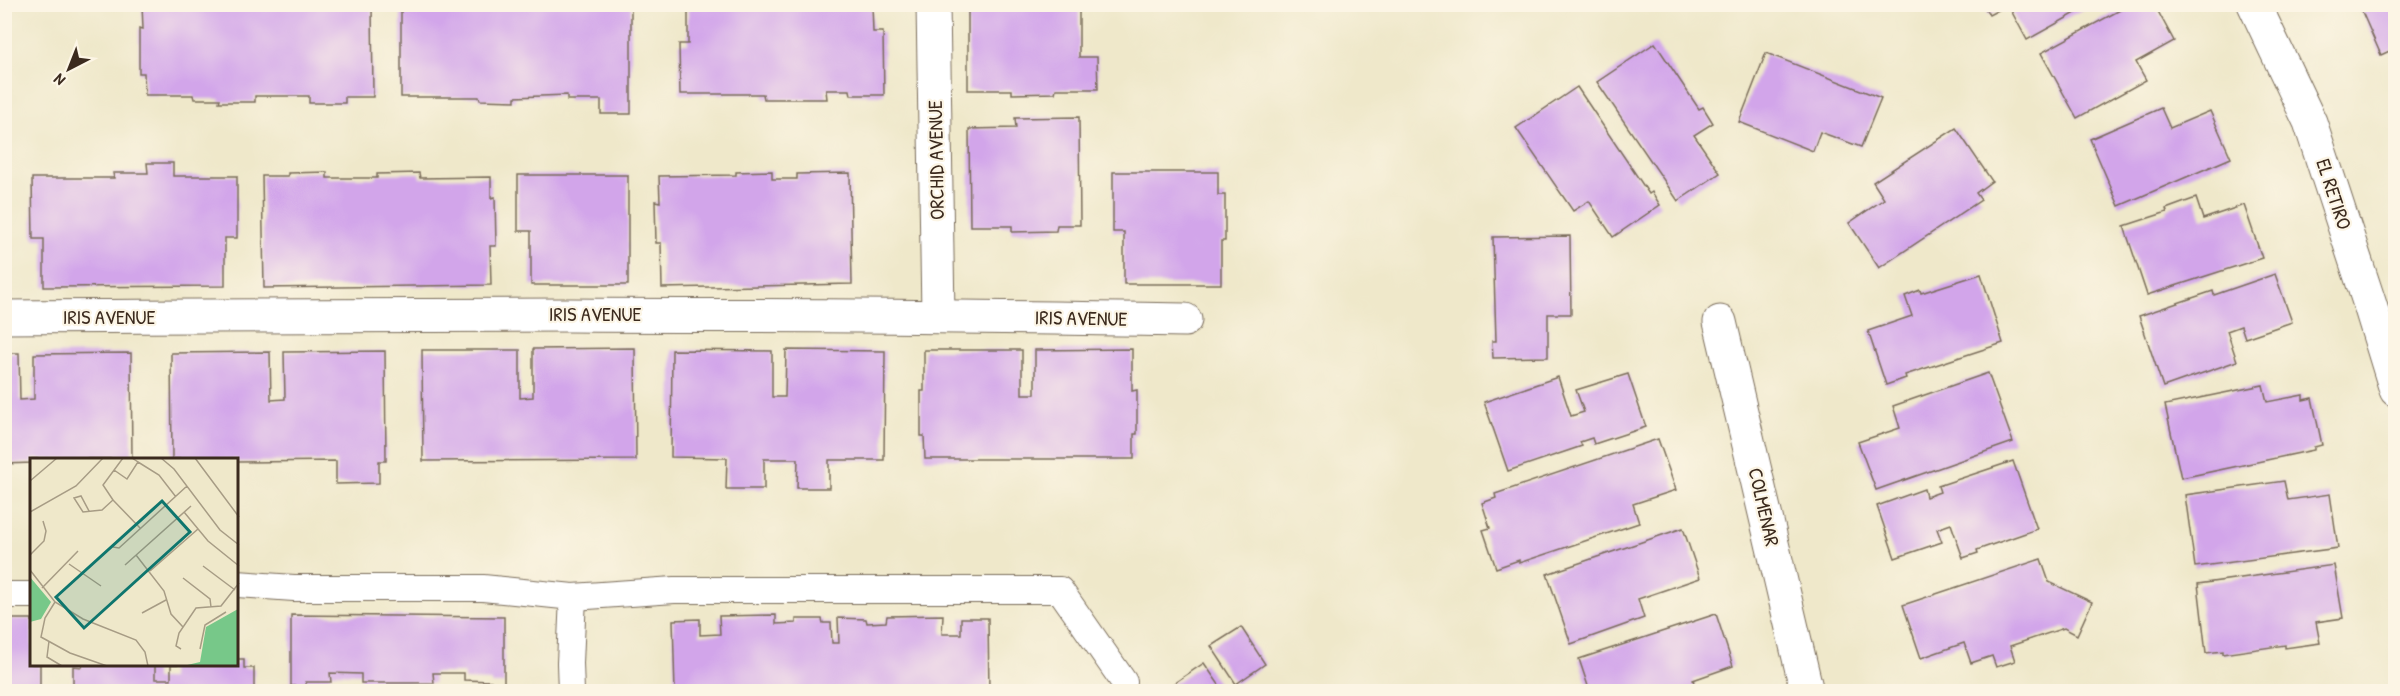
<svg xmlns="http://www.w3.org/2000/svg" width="2400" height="696" font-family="'Patrick Hand',sans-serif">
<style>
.building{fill:#d2a5ea}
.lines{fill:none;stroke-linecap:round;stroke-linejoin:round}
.service-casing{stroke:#7a6c5a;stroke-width:28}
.minor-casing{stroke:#7a6c5a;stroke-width:35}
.service{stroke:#fff;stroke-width:26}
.minor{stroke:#fff;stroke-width:33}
.labels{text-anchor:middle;stroke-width:4.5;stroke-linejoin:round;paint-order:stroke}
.street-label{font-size:20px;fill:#3b2a1e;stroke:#fcf5e5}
.inset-road{fill:none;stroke:#a79c85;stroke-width:1.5}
.view{fill:#0f766e;fill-opacity:0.15;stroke:#0f766e;stroke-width:3}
.inset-edge{fill:none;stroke:#3b2a1e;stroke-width:3}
</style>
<rect width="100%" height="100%" fill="#fcf5e5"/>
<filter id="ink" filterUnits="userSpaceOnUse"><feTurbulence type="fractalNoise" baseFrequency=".0167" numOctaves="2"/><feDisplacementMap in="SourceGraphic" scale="12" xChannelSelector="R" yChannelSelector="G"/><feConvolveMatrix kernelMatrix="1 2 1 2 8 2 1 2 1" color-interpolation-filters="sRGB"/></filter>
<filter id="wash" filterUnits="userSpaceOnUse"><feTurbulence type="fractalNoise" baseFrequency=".008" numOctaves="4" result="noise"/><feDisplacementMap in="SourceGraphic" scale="24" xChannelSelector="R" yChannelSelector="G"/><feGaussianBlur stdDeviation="1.35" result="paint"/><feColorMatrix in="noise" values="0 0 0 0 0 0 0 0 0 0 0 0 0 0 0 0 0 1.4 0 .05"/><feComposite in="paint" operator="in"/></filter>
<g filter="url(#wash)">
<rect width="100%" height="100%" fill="#efe8ca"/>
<g id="blocks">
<g class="building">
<polygon points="142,4 372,4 373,97 345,97 345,103 309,103 309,96 255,96 255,102 219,102 220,99 194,99 193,95 145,95 144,73 139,73 139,28 143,29"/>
<polygon points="401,4 631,4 631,114 601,114 601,100 567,100 567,95 515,97 515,101 480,100 479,97 401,97"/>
<polygon points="688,4 872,4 873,32 883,32 884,95 851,95 850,90 826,90 827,99 764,99 763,94 680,94 679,44 688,44"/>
<polygon points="968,4 1079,4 1079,57 1097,57 1098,89 1056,89 1055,93 1012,94 1012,90 968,90"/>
<polygon points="1983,4 2092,4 2027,40 2008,5 1989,15"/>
<polygon points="2131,4 2154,4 2174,41 2136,62 2146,80 2077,118 2041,53"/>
<polygon points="2396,4 2396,48 2381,55 2359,5"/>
<polygon points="1655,43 1699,109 1703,107 1713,123 1694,135 1720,173 1678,201 1597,82"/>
<polygon points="1766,53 1881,98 1861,147 1820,132 1813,151 1739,122"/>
<polygon points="1577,87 1649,194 1652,192 1660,205 1613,237 1589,201 1573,211 1516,128"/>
<polygon points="2161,108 2170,128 2210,111 2231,158 2119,206 2090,139"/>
<polygon points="1079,117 1080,225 1057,225 1056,231 1012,232 1012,226 970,226 969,129 1016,128 1015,118"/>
<polygon points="1956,128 1992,181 1976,193 1981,200 1879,268 1849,223 1884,199 1873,182"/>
<polygon points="147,163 173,163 173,176 237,176 237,238 225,238 225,286 44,287 44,239 33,239 32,178 114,178 113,173 148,173"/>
<polygon points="772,171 772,179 797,179 797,174 850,173 852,284 662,288 661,243 656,243 655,201 660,202 659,176 736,175 736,172"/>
<polygon points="327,172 327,178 377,178 377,174 419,173 420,178 491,177 491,198 495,197 496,246 490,246 491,285 264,288 262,176 288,176 288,173"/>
<polygon points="1113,172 1218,172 1218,195 1225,195 1225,241 1221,241 1221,284 1124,284 1124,232 1113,232"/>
<polygon points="518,175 628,175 628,285 531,285 531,231 518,231"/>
<polygon points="2196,198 2203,219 2244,205 2262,258 2147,295 2124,226 2167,212 2166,209"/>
<polygon points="1570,236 1571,314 1548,314 1548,357 1493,358 1492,341 1496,341 1493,237"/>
<polygon points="1981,274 2003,343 1905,375 1906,378 1886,385 1868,331 1912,316 1905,296 1920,290 1921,293"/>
<polygon points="2275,274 2292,322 2245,338 2241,326 2227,331 2237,361 2163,387 2139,316 2213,291 2214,295"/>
<polygon points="635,348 636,460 423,461 422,350 520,350 520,398 533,397 533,349"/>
<polygon points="1132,349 1132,391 1137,390 1137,434 1134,434 1134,459 925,459 924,436 921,436 921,391 924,391 924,350 1022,350 1022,394 1035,394 1035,350"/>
<polygon points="672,350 772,351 772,397 785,397 786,350 885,351 884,460 829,460 829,488 797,488 798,459 764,459 764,489 726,489 727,458 671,457"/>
<polygon points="385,351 386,461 379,461 379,483 336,484 336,461 237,462 237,459 172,459 171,353 270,352 271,400 285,399 284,352"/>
<polygon points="4,353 19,353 20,400 34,399 34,354 131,353 132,459 32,459 32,463 4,464"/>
<polygon points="1988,373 2013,442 1876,490 1858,442 1900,428 1893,406"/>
<polygon points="1628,374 1646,427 1594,444 1592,438 1580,442 1582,446 1508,471 1484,402 1558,377 1571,416 1584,412 1576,390"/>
<polygon points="2263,385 2267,402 2303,395 2303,400 2312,398 2322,445 2314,447 2314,450 2181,478 2165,405"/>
<polygon points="1658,439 1676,490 1633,504 1639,523 1519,563 1519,560 1496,568 1483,530 1490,528 1482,503 1496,498 1495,494"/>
<polygon points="2013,461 2037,529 1977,550 1978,553 1963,558 1951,524 1937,529 1942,542 1895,558 1877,506 1924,489 1926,497 1940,492 1938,486"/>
<polygon points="2284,481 2288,500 2330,494 2338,548 2195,567 2185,495"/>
<polygon points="1683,528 1700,578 1638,599 1644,618 1571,644 1547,574"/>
<polygon points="2041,559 2049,582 2092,602 2077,635 2064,628 2010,646 2015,661 1996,667 1992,656 1971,663 1964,643 1921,658 1903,605"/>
<polygon points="2334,565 2343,618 2316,622 2320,643 2285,648 2285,645 2223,654 2223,651 2206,653 2198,584"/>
<polygon points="1716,614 1733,666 1693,680 1697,692 1590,692 1579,659"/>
<polygon points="291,615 504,617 504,684 491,684 491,681 464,680 464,673 433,673 434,683 361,683 361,674 330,673 331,682 306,682 306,686 291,686"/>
<polygon points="776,615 776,624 796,623 796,619 822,619 823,623 831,623 832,643 839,643 838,618 866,619 867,623 886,622 887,616 943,615 942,634 961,634 961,618 988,618 989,692 675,692 673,620 700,619 700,635 720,634 719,616"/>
<polygon points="4,619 32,619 32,664 40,664 40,688 26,688 26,685 4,685"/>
<polygon points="1241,627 1265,664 1236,684 1211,646"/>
<polygon points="237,659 244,659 244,668 254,668 254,692 73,692 73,666 82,667 82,664 155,664 155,679 171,679 171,664 237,664"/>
<polygon points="1204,663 1224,692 1161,692"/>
</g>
</g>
</g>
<g filter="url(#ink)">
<use href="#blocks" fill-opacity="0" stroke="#7a6c5a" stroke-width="1.5"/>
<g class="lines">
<defs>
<g id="service">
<polyline points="237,584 294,588 483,588 573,597 674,590 1060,590 1124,682"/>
<polyline points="4,595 32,595"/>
<polyline points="571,692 570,663 573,597"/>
</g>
<g id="minor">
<polyline points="933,4 938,315"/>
<polyline points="2254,4 2310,122 2370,305 2396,390"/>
<path d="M4 317C398 315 791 313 1185 320"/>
<polyline points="1720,322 1807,692"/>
</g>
</defs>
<use href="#service" class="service-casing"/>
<use href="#minor" class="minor-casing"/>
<use href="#service" class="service"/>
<use href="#minor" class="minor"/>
</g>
</g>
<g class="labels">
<g class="street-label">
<text transform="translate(936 160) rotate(-91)" y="7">ORCHID AVENUE</text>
<text transform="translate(2334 194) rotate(72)" y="7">EL RETIRO</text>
<text x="595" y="321">IRIS AVENUE</text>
<text x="109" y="324">IRIS AVENUE</text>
<text transform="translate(1081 318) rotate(1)" y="7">IRIS AVENUE</text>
<text transform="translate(1764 507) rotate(77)" y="7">COLMENAR</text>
</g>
</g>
<g transform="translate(30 458)">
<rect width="208" height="208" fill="#efe8ca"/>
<path d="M0 119 21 144 11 161 0 164ZM208 151V208H153L170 204 176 169Z" fill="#77c889"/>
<path class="inset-road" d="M131 0 144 11 190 72 209 87M165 0 209 59M108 4 129 17 146 39M84 12 97 21 108 4 102 0M0 23 27 0M83 42 111 71M59 53 51 38 44 40 53 54 72 52 83 42 73 27 93 0M0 54 46 28 73 0M154 54 178 83 209 108M83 89 89 90 157 28M0 97 14 83 16 73 13 63M106 97 134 133 141 156 153 169M39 106 71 128M95 107 161 48M173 108 205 132M0 112 25 144 53 161 106 182 115 194 118 208M120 113 168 71M153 120 180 141 181 149M12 130 48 93M25 144 15 160 11 179 40 195 77 208M112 155 136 142M19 183 17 199 32 208M151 191 146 188 149 175 166 150 191 148 209 125M170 191 175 167 196 154"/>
<path class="view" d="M132 43 160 74 54 170 26 139Z"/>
<rect width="208" height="208" class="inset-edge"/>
</g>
<rect width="2400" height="696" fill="none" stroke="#fcf5e5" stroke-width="24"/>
<g transform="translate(69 69) rotate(222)" stroke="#fcf5e5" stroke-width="4.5" paint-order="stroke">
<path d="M0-4.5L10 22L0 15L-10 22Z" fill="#3b2a1e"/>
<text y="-9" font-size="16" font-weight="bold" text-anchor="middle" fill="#3b2a1e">N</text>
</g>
</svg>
